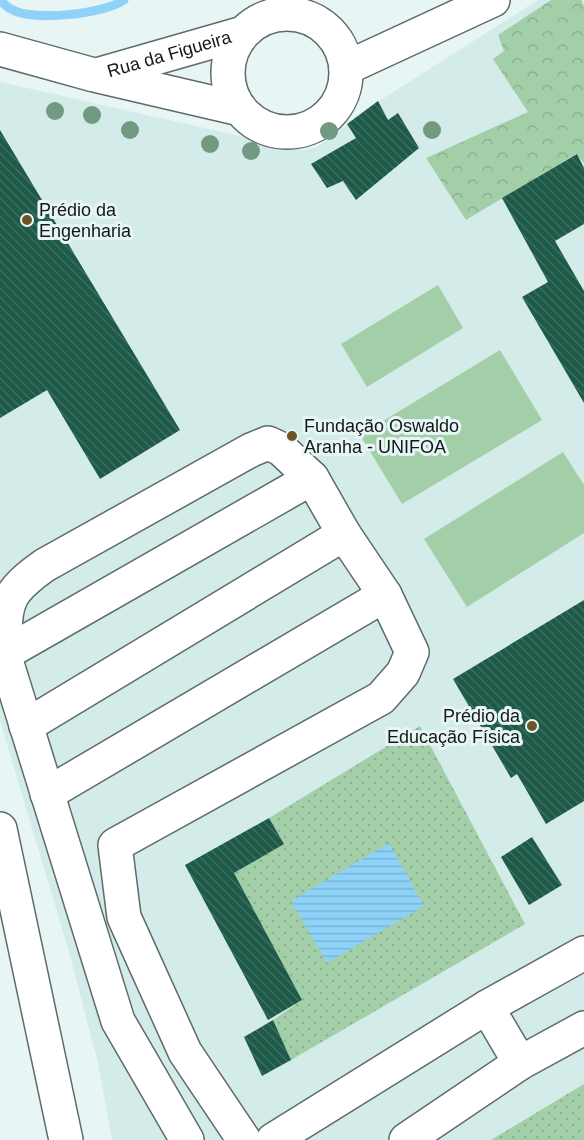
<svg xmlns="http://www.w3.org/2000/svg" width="584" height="1140" font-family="Arial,sans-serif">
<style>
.built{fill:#d3ebe9}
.grass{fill:url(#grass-dots)}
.forest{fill:url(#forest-crowns)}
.garden{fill:#a3cfa8}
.water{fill:url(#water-rules)}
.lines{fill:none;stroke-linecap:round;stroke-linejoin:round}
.stream{stroke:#8fd2f8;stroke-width:9}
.building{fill:url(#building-back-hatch)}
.minor-casing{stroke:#5e6b6a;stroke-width:36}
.major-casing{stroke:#5e6b6a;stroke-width:36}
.minor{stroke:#fff;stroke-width:33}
.major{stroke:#fff;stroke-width:33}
.tree{fill:#729981}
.poi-dot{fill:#6b5524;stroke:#e7f6f5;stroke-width:2}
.labels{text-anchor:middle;stroke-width:6;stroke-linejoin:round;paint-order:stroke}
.street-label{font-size:18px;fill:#131818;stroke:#e7f6f5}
.poi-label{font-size:18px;fill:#131818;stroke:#e7f6f5;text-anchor:start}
</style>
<defs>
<pattern id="grass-dots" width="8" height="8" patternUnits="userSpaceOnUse" patternTransform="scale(1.5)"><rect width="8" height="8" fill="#a3cfa8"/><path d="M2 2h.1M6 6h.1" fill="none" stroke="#8bb190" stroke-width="1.8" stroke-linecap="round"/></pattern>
<pattern id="forest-crowns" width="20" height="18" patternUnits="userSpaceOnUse" patternTransform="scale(1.5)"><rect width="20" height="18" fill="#a3cfa8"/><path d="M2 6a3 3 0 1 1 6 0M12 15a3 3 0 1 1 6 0" fill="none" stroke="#8bb190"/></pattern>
<pattern id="water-rules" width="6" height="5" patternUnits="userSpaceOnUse" patternTransform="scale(1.5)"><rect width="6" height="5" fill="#8fd2f8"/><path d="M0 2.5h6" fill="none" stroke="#7ab4d4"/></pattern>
<pattern id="building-back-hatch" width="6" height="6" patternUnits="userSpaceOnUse" patternTransform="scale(1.5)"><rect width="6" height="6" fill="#1e5a48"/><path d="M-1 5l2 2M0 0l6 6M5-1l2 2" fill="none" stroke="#3d6d5f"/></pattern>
</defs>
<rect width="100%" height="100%" fill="#e7f6f5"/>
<polygon class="built" points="538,0 584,0 584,1140 112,1140 98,1063 69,952 0,721 0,82 303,150 317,147 384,98"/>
<g class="grass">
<polygon points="420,726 525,924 291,1060 273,1020 302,1000 234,873 283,844 269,818"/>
<polygon points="584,1084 584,1140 491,1140"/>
</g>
<polygon class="forest" points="551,0 581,0 584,6 584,163 576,154 466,220 426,158 528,112 493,59 504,51 498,35"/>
<g class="garden">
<polygon points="438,285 463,328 367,387 341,344"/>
<polygon points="500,350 542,420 402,504 360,435"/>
<polygon points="563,452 584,485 584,533 467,607 424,539"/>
</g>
<polygon class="water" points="389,843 424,906 327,963 291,901"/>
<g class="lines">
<path class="stream" d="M0 0C3 3 7 7 11 9 32 22 105 14 124 0"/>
</g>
<g class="building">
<polygon points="378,101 388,120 398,113 419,148 356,200 343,181 327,188 311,164 356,138 347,124"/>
<polygon points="0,130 180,430 100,479 47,390 0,418"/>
<polygon points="577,154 584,168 584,224 555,241 584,291 584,403 522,297 548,282 502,198"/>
<polygon points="584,600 584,801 546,824 517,774 511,778 453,679"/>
<polygon points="269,818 284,844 234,873 302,1000 268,1020 185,865"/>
<polygon points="532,837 562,885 529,905 501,857"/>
<polygon points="273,1020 291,1060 262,1076 244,1037"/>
</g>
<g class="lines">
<defs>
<g id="minor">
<circle cx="287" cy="73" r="59"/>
<polyline points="0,49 94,75 240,109"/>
<polyline points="346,68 493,0"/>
<path id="s1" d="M100 74 243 33"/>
<polyline points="4,654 312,478"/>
<polyline points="26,726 344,534"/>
<polyline points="47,794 385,595"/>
<polyline points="487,1007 520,1063"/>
<path d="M187 1140 118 1021 4 654C7 604 1 596 45 565L251 450 268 443 281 449 312 478 344 534 385 595 412 652 403 673 381 698 115 845 124 917 185 1052 244 1140"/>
<polyline points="273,1140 487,1007 584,953"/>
<polyline points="406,1140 520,1063 584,1028"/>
</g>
<polyline id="major" points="0,829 66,1140"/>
</defs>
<use href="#minor" class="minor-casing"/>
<use href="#major" class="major-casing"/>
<use href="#minor" class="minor"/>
<use href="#major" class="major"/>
</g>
<g class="tree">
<circle cx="55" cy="111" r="9"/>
<circle cx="92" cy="115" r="9"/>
<circle cx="130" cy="130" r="9"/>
<circle cx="432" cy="130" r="9"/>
<circle cx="329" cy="131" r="9"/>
<circle cx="210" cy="144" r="9"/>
<circle cx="251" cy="151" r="9"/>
</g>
<g class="poi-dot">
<circle cx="27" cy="220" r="6"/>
<circle cx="292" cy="436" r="6"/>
<circle cx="532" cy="726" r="6"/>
</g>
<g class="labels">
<g class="street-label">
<text dy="6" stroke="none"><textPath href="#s1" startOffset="72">Rua da Figueira</textPath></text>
</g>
<g class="poi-label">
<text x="39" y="216">Prédio da<tspan x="39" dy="21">Engenharia</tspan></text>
<text x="304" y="432">Fundação Oswaldo<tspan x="304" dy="21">Aranha - UNIFOA</tspan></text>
<text x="520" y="722" text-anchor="end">Prédio da<tspan x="520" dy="21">Educação Física</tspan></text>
</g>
</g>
</svg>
